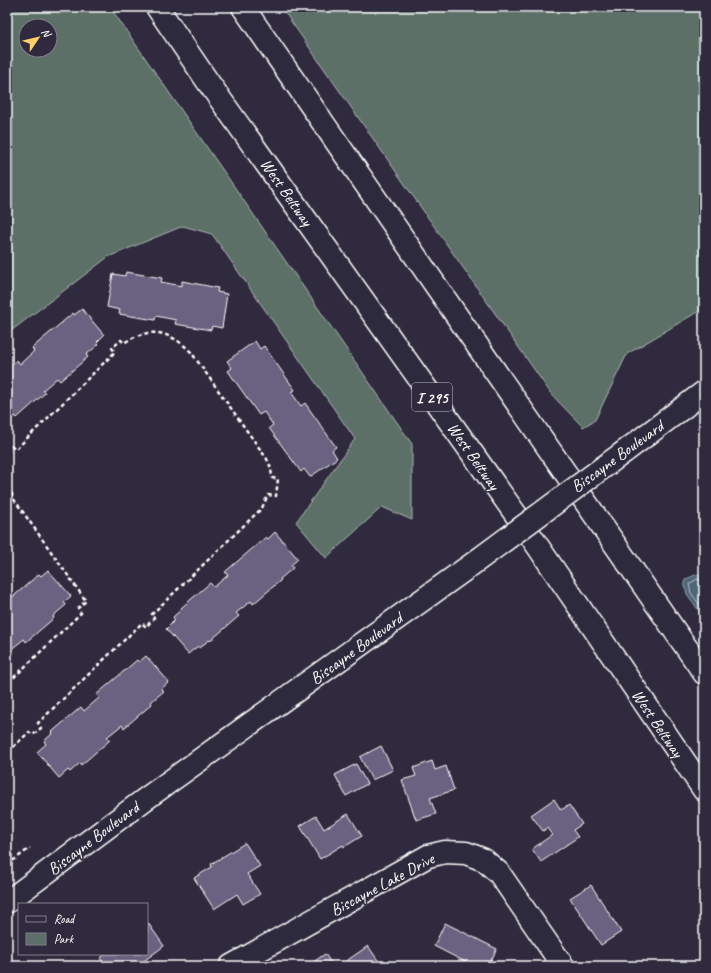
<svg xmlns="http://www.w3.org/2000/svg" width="711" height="973" font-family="Caveat,sans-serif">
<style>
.green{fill:#5c6f68;stroke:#aeb7b4;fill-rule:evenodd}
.water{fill:#4e6678;stroke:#95a3ae}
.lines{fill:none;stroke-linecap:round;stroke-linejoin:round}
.shore{stroke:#b8c2c9;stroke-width:1}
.building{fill:#696280;stroke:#fff}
.minor-casing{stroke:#fff;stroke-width:25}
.highway-casing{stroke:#fff;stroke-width:25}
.path{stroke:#fff;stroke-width:2.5;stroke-dasharray:4 3;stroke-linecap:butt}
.minor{stroke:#2f2a3d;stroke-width:22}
.highway{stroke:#2f2a3d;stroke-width:22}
.minor-bridge-casing{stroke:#fff;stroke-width:25;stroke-linecap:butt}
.minor-bridge{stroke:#2f2a3d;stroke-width:22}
.labels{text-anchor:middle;stroke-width:3;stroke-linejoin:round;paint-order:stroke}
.shield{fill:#2f2a3d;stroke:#c1bfc5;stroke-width:1}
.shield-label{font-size:16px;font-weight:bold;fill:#fff}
.street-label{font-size:17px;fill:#fff;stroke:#2f2a3d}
</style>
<rect width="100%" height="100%" fill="#2f2a3d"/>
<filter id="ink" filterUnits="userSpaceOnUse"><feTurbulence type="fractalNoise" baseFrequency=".025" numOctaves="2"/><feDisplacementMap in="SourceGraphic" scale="8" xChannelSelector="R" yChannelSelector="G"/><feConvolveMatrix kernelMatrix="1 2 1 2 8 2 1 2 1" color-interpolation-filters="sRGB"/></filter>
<g filter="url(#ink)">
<g class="green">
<path d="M7 7H110L412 444V520L382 507 326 558 296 522 355 439 212 234 183 226 108 257 7 334ZM26 26H50V50H26Z"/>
<polygon points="281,7 704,7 704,308 627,354 595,420 583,427 552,395"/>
</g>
<polygon class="water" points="698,574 704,579 704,618 687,594 684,582 686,579"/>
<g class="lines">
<polyline class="shore" points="704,582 697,579 689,584 691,593 704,611"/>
</g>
<g class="building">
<polygon points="126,272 162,278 161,282 182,286 182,281 218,288 217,292 227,294 222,328 212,326 211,330 175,324 176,320 156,316 155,320 119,314 120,310 107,307 113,274 125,276"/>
<polygon points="82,309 104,335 97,342 99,344 86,355 88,357 60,381 57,378 43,390 45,393 17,418 15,416 7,424 7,368 17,360 20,364 34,351 32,348 73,313 74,315"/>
<polygon points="255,341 260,349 264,346 295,390 291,392 301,406 305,403 336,447 332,450 337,458 310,477 304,469 301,472 269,428 273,425 264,412 259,415 228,371 232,368 227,361"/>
<polygon points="275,532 298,559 291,565 293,568 280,579 281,580 253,604 251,601 236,613 239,616 210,641 209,640 199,648 198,646 188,654 166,629 175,620 173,617 182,609 181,608 210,583 214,587 228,575 225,572 266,537 268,539"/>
<polygon points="48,570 71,596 64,602 66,605 53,616 54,618 26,642 24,639 9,651 12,654 7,658 7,602 39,574 41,576"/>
<polygon points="146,656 169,682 161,689 164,691 151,702 152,704 124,728 122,725 107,737 110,740 81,765 80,763 70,772 68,770 59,778 37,752 46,744 44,741 53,733 52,732 81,707 84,711 99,698 96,695 137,660 139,662"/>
<polygon points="381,746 393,770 372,780 360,757"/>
<polygon points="432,761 435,770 446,766 454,790 430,798 436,814 416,820 402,780 416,776 413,768"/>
<polygon points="356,764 367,784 346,796 335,775"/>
<polygon points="554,799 561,810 569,805 582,824 573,830 578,837 541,862 532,849 552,835 547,828 543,831 531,815"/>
<polygon points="348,814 362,836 344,847 343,845 320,859 300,826 316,816 324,829"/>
<polygon points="245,843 260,866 247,874 260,894 243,904 237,894 214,909 194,878 212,867 211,864"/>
<polygon points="591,885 621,932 601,945 570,898"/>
<polygon points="148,923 164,946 137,966 106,966 100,958 106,954 147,954"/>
<polygon points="445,923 497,949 488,966 473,966 434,946"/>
<polygon points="368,946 382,966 339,966"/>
<polygon points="325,954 333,966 309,966 309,965"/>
</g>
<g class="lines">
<defs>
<g id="minor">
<polyline points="624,452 704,392"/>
<polyline points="7,902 144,800 467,568"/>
<polyline points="231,966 428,856 445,852 466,853 484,860 499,873 563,966"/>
</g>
<g id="highway">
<polyline points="157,7 208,82 524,526 704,790"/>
<polyline points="243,7 704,673"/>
</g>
</defs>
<use href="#minor" class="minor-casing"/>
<use href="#highway" class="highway-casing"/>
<g class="path">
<path d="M7 453 12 446 16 449 115 352 112 348 121 340 124 343C150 326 170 331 191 352L267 459 271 468 272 478 278 479 276 496 268 495 262 508 151 615 154 618 146 627 142 623 38 723 41 728 33 735 29 732 7 753"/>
<polyline points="7,464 7,471"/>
<polyline points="7,479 13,498 86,601 78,608 81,613 7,684"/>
<polyline points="7,865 30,848"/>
</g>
<use href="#minor" class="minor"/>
<use href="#highway" class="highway"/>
<defs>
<polyline id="minor-bridge" points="467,568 624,452"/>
</defs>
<use href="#minor-bridge" class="minor-bridge-casing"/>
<use href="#minor-bridge" class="minor-bridge"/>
</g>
</g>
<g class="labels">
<rect class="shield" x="412" y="383" width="40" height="28" rx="3"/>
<g class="shield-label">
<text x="432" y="403">I 295</text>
</g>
<g class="street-label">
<text transform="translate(287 192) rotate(55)" y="6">West Beltway</text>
<text transform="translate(474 456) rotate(55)" y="6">West Beltway</text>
<text transform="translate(617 456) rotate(-36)" y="6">Biscayne Boulevard</text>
<text transform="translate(356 648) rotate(-36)" y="6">Biscayne Boulevard</text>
<text transform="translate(658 723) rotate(56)" y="6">West Beltway</text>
<text transform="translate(93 838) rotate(-37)" y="6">Biscayne Boulevard</text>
<text transform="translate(382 884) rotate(-28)" y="6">Biscayne Lake Drive</text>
</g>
</g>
<rect width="711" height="973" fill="none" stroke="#2f2a3d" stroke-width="24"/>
<rect x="12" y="12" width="687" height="949" fill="none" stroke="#fff" stroke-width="1.5" filter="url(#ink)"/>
<rect x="18" y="903" width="130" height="52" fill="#2f2a3d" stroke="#827f8b"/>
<rect x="26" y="916" width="20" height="6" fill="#2f2a3d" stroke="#827f8b"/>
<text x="54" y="923" font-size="12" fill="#ffffff">Road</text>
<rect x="26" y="933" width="20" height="12" fill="#5c6f68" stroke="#827f8b"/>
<text x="54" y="943" font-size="12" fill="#ffffff">Park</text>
<g transform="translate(38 38) rotate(55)"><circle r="19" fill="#2f2a3d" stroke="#827f8b"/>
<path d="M0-3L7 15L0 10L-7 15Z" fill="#ffd166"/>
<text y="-6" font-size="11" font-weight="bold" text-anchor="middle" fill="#ffffff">N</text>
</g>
</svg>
